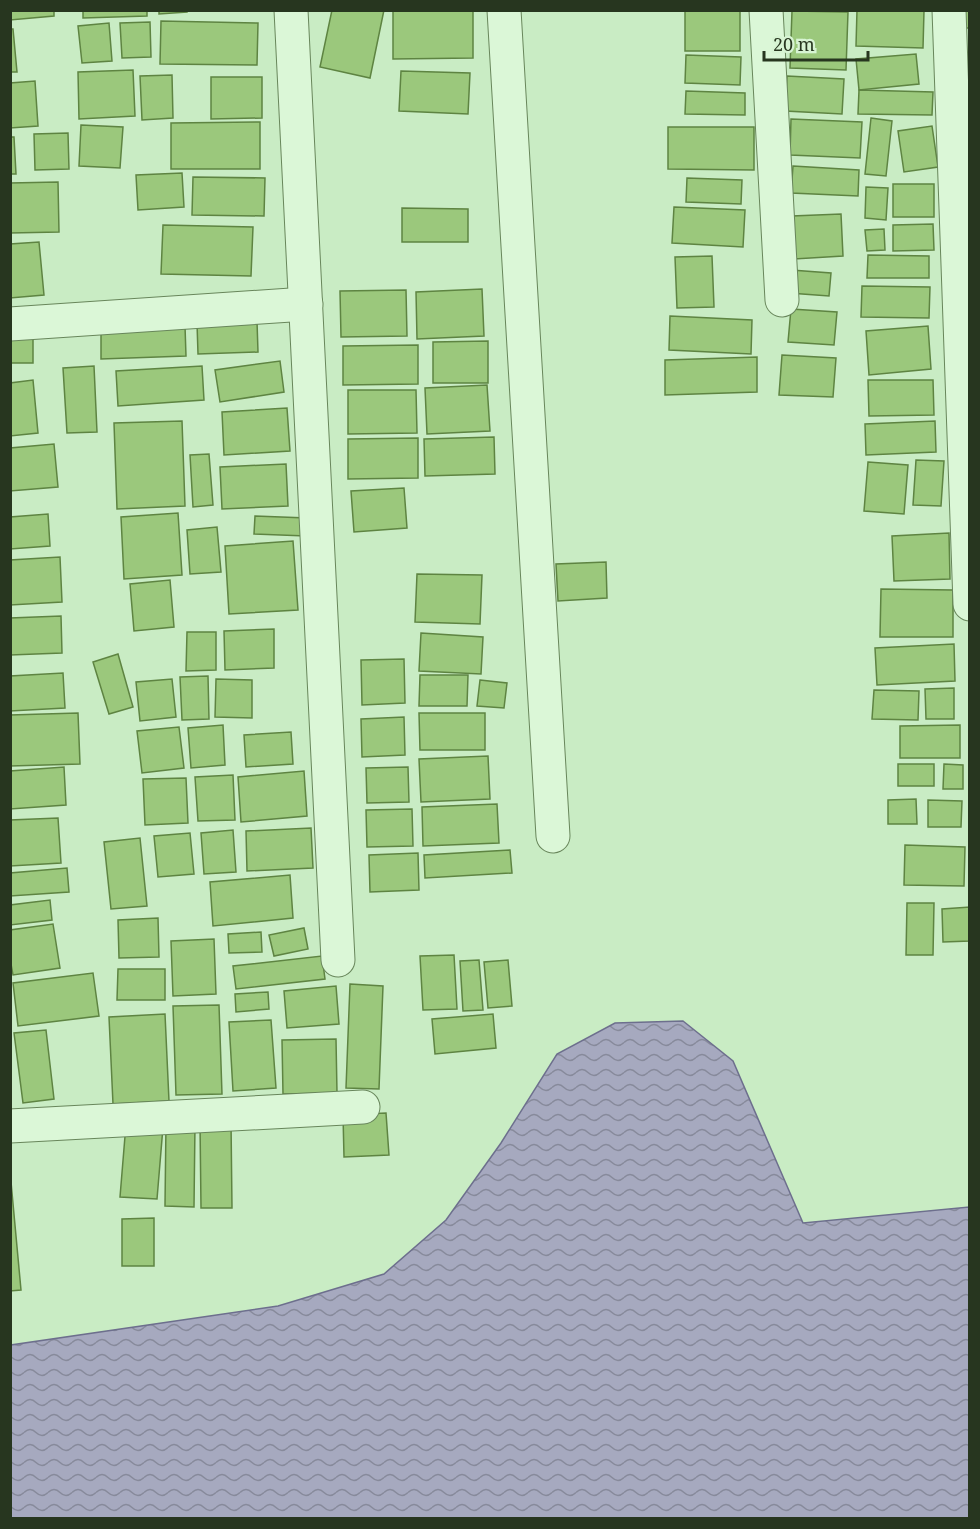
<svg xmlns="http://www.w3.org/2000/svg" width="980" height="1529" font-family="'Noto Serif',serif">
<style>
.water{fill:url(#water-waves);stroke:#6d6f8d;stroke-width:1.5}
.building{fill:#9bc87c;stroke:#5e8442;stroke-width:1.5}
.lines{fill:none;stroke-linecap:round;stroke-linejoin:round}
.street-casing{stroke:#68865b;stroke-width:35}
.street{stroke:#dbf7d7;stroke-width:33}
</style>
<defs>
<pattern id="water-waves" width="16" height="10" patternUnits="userSpaceOnUse" patternTransform="scale(1.5)"><rect width="16" height="10" fill="#a6a9bf"/><path d="M0 5q4-4 8 0t8 0" fill="none" stroke="#878a9b"/></pattern>
</defs>
<rect width="100%" height="100%" fill="#c9ecc4"/>
<polygon class="water" points="683,1021 733,1061 803,1223 969,1207 969,1518 11,1518 11,1345 278,1306 384,1274 446,1220 501,1143 557,1054 615,1023"/>
<g class="building">
<polygon points="10,10 54,10 54,16 10,20"/>
<polygon points="83,10 147,10 147,16 83,18"/>
<polygon points="159,10 187,10 187,12 159,14"/>
<polygon points="332,10 384,10 370,78 320,67"/>
<polygon points="393,10 473,10 473,58 393,59"/>
<rect x="685" y="10" width="55" height="41"/>
<polygon points="857,10 924,11 923,48 856,46"/>
<rect x="965" y="10" width="5" height="18"/>
<polygon points="792,11 848,12 846,70 790,68"/>
<polygon points="161,21 258,23 257,65 160,64"/>
<polygon points="150,22 151,57 122,58 120,23"/>
<polygon points="109,23 112,61 82,63 78,26"/>
<polygon points="10,29 13,29 17,72 10,72"/>
<polygon points="916,54 919,84 859,90 856,59"/>
<polygon points="686,55 741,57 740,85 685,83"/>
<polygon points="133,70 135,116 79,119 78,72"/>
<polygon points="401,71 470,73 468,114 399,111"/>
<polygon points="172,75 173,118 142,120 140,76"/>
<polygon points="787,76 844,79 842,114 785,111"/>
<polygon points="211,77 262,77 262,118 211,119"/>
<polygon points="35,81 38,126 10,128 10,83"/>
<polygon points="859,90 933,92 932,115 858,114"/>
<polygon points="686,91 745,93 745,115 685,114"/>
<polygon points="871,118 892,121 886,176 865,174"/>
<polygon points="791,119 862,122 860,158 790,155"/>
<polygon points="260,122 260,169 171,169 171,123"/>
<polygon points="81,125 123,127 120,168 79,166"/>
<polygon points="932,126 938,167 904,172 898,131"/>
<polygon points="668,127 754,127 754,170 668,169"/>
<polygon points="68,133 69,169 35,170 34,134"/>
<polygon points="10,137 14,137 16,174 10,174"/>
<polygon points="793,166 859,170 858,196 791,193"/>
<polygon points="182,173 184,207 138,210 136,175"/>
<polygon points="193,177 265,178 264,216 192,215"/>
<polygon points="687,178 742,180 741,204 686,202"/>
<polygon points="58,182 59,232 10,233 10,183"/>
<rect x="893" y="184" width="41" height="33"/>
<polygon points="866,187 888,188 886,220 865,218"/>
<polygon points="674,207 745,210 743,247 672,243"/>
<polygon points="402,208 468,209 468,242 402,242"/>
<polygon points="841,214 843,256 794,259 792,216"/>
<polygon points="933,224 934,250 893,251 893,225"/>
<polygon points="163,225 253,227 251,276 161,274"/>
<polygon points="884,229 885,250 867,251 865,230"/>
<polygon points="39,242 44,295 10,298 10,244"/>
<polygon points="868,255 929,256 929,278 867,278"/>
<polygon points="712,256 714,307 677,308 675,257"/>
<polygon points="791,270 831,273 829,296 789,293"/>
<polygon points="862,286 930,287 929,318 861,317"/>
<polygon points="482,289 484,336 417,339 416,292"/>
<polygon points="406,290 407,336 341,337 340,291"/>
<polygon points="791,309 837,312 834,345 788,342"/>
<polygon points="670,316 752,320 751,354 669,350"/>
<polygon points="257,321 258,352 198,354 197,323"/>
<polygon points="185,326 186,356 101,359 101,330"/>
<polygon points="928,326 931,369 869,375 866,331"/>
<rect x="10" y="332" width="23" height="31"/>
<polygon points="488,341 488,383 433,383 433,342"/>
<polygon points="418,345 418,384 343,385 343,346"/>
<polygon points="782,355 836,358 833,397 779,395"/>
<polygon points="757,357 757,392 665,395 665,360"/>
<polygon points="280,361 284,392 220,402 215,370"/>
<polygon points="94,366 97,432 67,433 63,368"/>
<polygon points="202,366 204,400 118,406 116,371"/>
<polygon points="33,380 38,433 10,436 10,383"/>
<polygon points="868,380 933,380 934,415 869,416"/>
<polygon points="487,385 490,431 427,434 425,388"/>
<polygon points="348,390 416,390 417,433 348,434"/>
<polygon points="287,408 290,451 224,455 222,412"/>
<polygon points="182,421 185,506 117,509 114,423"/>
<polygon points="935,421 936,452 866,455 865,424"/>
<polygon points="494,437 495,474 425,476 424,439"/>
<polygon points="418,438 418,478 348,479 348,439"/>
<polygon points="54,444 58,487 10,491 10,448"/>
<polygon points="209,454 213,505 193,507 190,455"/>
<polygon points="916,460 944,461 941,506 913,505"/>
<polygon points="868,462 908,465 904,514 864,511"/>
<polygon points="286,464 288,506 222,509 220,467"/>
<polygon points="404,488 407,528 354,532 351,491"/>
<polygon points="178,513 182,575 124,579 121,517"/>
<polygon points="48,514 50,546 10,549 10,517"/>
<polygon points="255,516 307,518 306,536 254,534"/>
<polygon points="217,527 221,572 190,574 187,530"/>
<polygon points="949,533 950,579 894,581 892,536"/>
<polygon points="293,541 298,610 229,614 225,546"/>
<polygon points="60,557 62,602 10,605 10,560"/>
<polygon points="606,562 607,598 558,601 556,564"/>
<polygon points="417,574 482,575 480,624 415,622"/>
<polygon points="170,580 174,627 134,631 130,584"/>
<polygon points="881,589 953,590 953,637 880,637"/>
<polygon points="61,616 62,653 10,655 10,618"/>
<polygon points="274,629 274,668 225,670 224,631"/>
<polygon points="187,632 216,632 216,670 186,671"/>
<polygon points="421,633 483,637 481,674 419,671"/>
<polygon points="954,644 955,681 877,685 875,648"/>
<polygon points="118,654 133,707 109,714 93,662"/>
<polygon points="404,659 405,703 362,705 361,660"/>
<polygon points="63,673 65,708 10,711 10,676"/>
<polygon points="420,675 468,675 467,706 419,706"/>
<polygon points="208,676 209,719 182,720 180,677"/>
<polygon points="172,679 176,717 140,721 136,682"/>
<polygon points="216,679 252,680 252,718 215,717"/>
<polygon points="480,680 507,683 504,708 477,706"/>
<polygon points="954,688 954,719 926,719 925,689"/>
<polygon points="874,690 919,691 918,720 872,719"/>
<polygon points="78,713 80,764 10,766 10,715"/>
<polygon points="419,713 485,713 485,750 420,750"/>
<polygon points="404,717 405,755 362,757 361,719"/>
<polygon points="223,725 225,765 191,768 188,728"/>
<polygon points="960,725 960,758 900,758 900,726"/>
<polygon points="179,727 184,768 142,773 137,731"/>
<polygon points="291,732 293,764 246,767 244,735"/>
<polygon points="488,756 490,799 421,802 419,759"/>
<rect x="898" y="764" width="36" height="22"/>
<polygon points="944,764 963,765 963,789 943,789"/>
<polygon points="64,767 66,805 10,809 10,771"/>
<polygon points="408,767 409,802 367,803 366,768"/>
<polygon points="304,771 307,816 241,822 238,777"/>
<polygon points="233,775 235,820 198,821 195,777"/>
<polygon points="186,778 188,823 145,825 143,779"/>
<polygon points="916,799 917,824 888,824 888,800"/>
<polygon points="928,800 962,801 961,827 928,827"/>
<polygon points="497,804 499,843 423,846 422,807"/>
<polygon points="412,809 413,846 367,847 366,810"/>
<polygon points="58,818 61,863 10,866 10,820"/>
<polygon points="311,828 313,868 247,871 246,831"/>
<polygon points="233,830 236,872 204,874 201,833"/>
<polygon points="190,833 194,874 158,877 154,836"/>
<polygon points="140,838 147,906 111,909 104,842"/>
<polygon points="905,845 965,847 964,886 904,885"/>
<polygon points="510,850 512,873 425,878 424,855"/>
<polygon points="418,853 419,890 370,892 369,855"/>
<polygon points="67,868 69,892 10,896 10,873"/>
<polygon points="290,875 293,918 213,926 210,882"/>
<polygon points="50,900 52,920 10,925 10,905"/>
<polygon points="907,903 934,903 933,955 906,955"/>
<polygon points="970,907 970,941 943,942 942,909"/>
<polygon points="158,918 159,957 119,958 118,920"/>
<polygon points="53,924 60,968 13,975 10,959 10,930"/>
<polygon points="304,928 308,949 274,956 269,935"/>
<polygon points="261,932 262,952 229,953 228,934"/>
<polygon points="214,939 216,994 173,996 171,941"/>
<polygon points="454,955 457,1009 423,1010 420,956"/>
<polygon points="322,956 325,979 236,989 233,966"/>
<polygon points="479,960 483,1010 463,1011 460,961"/>
<polygon points="508,960 512,1006 488,1008 484,962"/>
<polygon points="118,969 165,969 165,1000 117,1000"/>
<polygon points="93,973 99,1016 18,1026 13,983"/>
<polygon points="350,984 383,986 379,1089 346,1088"/>
<polygon points="336,986 339,1024 287,1028 284,991"/>
<polygon points="268,992 269,1009 236,1012 235,994"/>
<polygon points="219,1005 222,1094 176,1095 173,1006"/>
<polygon points="165,1014 169,1101 113,1104 109,1017"/>
<polygon points="493,1014 496,1048 435,1054 432,1019"/>
<polygon points="271,1020 276,1088 233,1091 229,1022"/>
<polygon points="46,1030 54,1099 23,1103 14,1033"/>
<polygon points="336,1039 337,1093 283,1094 282,1040"/>
<polygon points="386,1113 389,1155 344,1157 343,1115"/>
<polygon points="231,1121 232,1208 201,1208 200,1122"/>
<polygon points="166,1123 195,1124 194,1207 165,1206"/>
<polygon points="126,1124 163,1127 157,1199 120,1197"/>
<polygon points="10,1171 21,1290 10,1291"/>
<polygon points="154,1218 154,1266 122,1266 122,1219"/>
</g>
<g class="lines">
<defs>
<g id="street">
<polyline points="291,10 338,960"/>
<polyline points="504,10 553,836"/>
<polyline points="766,10 782,300"/>
<polyline points="949,10 970,604"/>
<polyline points="10,324 306,304"/>
<polyline points="10,1126 363,1107"/>
</g>
</defs>
<use href="#street" class="street-casing"/>
<use href="#street" class="street"/>
</g>
<rect width="980" height="1529" fill="none" stroke="#27361f" stroke-width="24"/>
<path d="M764 51v9h104v-9" fill="none" stroke="#27361f" stroke-width="3"/>
<text x="773" y="51" font-size="18" fill="#27361f" stroke="#d7f4d3" stroke-width="4.5" paint-order="stroke">20 m</text>
</svg>
